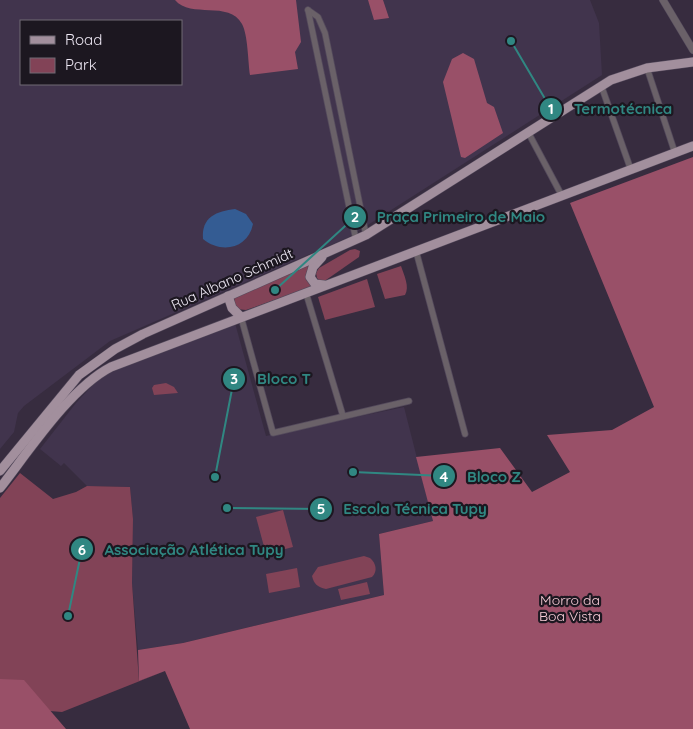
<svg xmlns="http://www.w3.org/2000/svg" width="693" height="729" font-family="Quicksand,sans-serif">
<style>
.built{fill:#41344d;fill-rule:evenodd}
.green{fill:#824357}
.forest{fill:#995068}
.water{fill:#345c93}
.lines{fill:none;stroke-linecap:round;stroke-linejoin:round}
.minor-casing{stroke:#544a5c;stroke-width:7}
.tertiary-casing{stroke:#544a5c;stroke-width:8}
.primary-casing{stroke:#544a5c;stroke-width:10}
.minor{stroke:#6a6168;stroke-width:5.5}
.tertiary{stroke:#6a6168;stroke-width:7}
.primary{stroke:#a28f9d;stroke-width:9}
.labels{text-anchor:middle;stroke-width:4.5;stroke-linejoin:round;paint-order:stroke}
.street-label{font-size:14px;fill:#ede7f3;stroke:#1c1720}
.park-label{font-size:14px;fill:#f7cbd6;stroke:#1c1720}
.leader{fill:none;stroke:#308782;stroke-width:2}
.callout-dot{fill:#308782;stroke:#1c1720;stroke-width:2}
.mark-label{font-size:15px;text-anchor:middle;font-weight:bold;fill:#fff}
.callout-label{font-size:15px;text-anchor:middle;font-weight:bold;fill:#308782;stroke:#1c1720;stroke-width:4.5;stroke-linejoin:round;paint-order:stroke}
</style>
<rect width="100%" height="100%" fill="#372c3f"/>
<g class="built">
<path d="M0 0H590L599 23 602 75 349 237 110 341 24 406 18 413 14 432 0 449ZM21 21H181V84H21Z"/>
<polygon points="235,323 266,436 404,407 433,521 379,534 384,595 183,643 138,650 132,583 133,519 130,487 87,486 64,463 61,466 40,449 76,403 101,376"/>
</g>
<g class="green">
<polygon points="355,249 360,251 359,257 326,280 320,281 317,278 316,273 319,268 350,250"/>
<polygon points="311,264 307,275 314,286 246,310 236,309 234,298"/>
<path d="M401 266C404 275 410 287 405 295L385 299 377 274Z"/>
<polygon points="367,279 375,307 325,320 318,297"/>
<polygon points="166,383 174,387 178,393 154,395 152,388 154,385"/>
<polygon points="20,473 53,499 76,492 87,486 130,487 133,519 132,583 139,681 165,671 62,712 0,707 0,498"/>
<polygon points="283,510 293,547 266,554 256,517"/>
<path d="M364 556 370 558C376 563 378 571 372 577L326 589C317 587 314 584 312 576L318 567Z"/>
<polygon points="297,568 300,587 269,593 266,574"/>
<polygon points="367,582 370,594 341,600 338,589"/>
</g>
<g class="forest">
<path d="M175 0H296L301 42 295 52 298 69 250 75C248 62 248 35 242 24 229 0 191 19 175 0Z"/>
<polygon points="368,0 383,0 389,18 374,20"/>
<polygon points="463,53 474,59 487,103 494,107 503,133 465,158 461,157 443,82 452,59"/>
<polygon points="693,157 693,729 190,729 165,671 139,681 138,650 183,643 384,595 379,534 433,521 416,457 500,448 532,492 570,472 547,435 612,430 654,407 570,203"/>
<polygon points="0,679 24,680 66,729 0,729"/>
</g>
<path class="water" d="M235 209 246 214 253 224C248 249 221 254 203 239 201 217 217 211 235 209Z"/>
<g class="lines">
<defs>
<g id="minor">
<polyline points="308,10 318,17 325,33 366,235"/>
<polyline points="308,10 356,240"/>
<polyline points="647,68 675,153"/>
<polyline points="601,85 631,170"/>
<polyline points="528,132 562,196"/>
<polyline points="416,251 465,434"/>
<polyline points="306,293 343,416"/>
<polyline points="241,317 273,433 409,401"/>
</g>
<polyline id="tertiary" points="663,0 693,50"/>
<g id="primary">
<polyline points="322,257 313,267 310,277 315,284 324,285"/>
<polyline points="228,296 232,308 241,317"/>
<polyline points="0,471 79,375 115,349 143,334 366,235 611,80 647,68 693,62"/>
<path d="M0 488C29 451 70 388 111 367L693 146"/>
</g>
</defs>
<use href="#minor" class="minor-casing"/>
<use href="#tertiary" class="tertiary-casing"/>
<use href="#primary" class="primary-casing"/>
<use href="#minor" class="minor"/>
<use href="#tertiary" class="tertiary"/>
<use href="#primary" class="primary"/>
</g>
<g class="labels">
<g class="street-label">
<text transform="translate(232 279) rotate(-24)" y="5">Rua Albano Schmidt</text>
</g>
<g class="park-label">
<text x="570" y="605">Morro da<tspan x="570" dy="16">Boa Vista</tspan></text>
</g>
</g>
<path class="leader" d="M511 41L551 109M275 290L355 217M215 477L234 379M353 472L444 476M227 508L321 509M68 616L82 549"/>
<g class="callout-dot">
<circle cx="511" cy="41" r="5"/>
<circle cx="275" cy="290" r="5"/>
<circle cx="215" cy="477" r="5"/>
<circle cx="353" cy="472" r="5"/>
<circle cx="227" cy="508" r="5"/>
<circle cx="68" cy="616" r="5"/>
<circle cx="551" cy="109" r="12"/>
<circle cx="355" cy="217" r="12"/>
<circle cx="234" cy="379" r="12"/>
<circle cx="444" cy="476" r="12"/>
<circle cx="321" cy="509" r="12"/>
<circle cx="82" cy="549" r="12"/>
</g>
<g class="mark-label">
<text x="551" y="114">1</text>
<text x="355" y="222">2</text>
<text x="234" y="384">3</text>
<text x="444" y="482">4</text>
<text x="321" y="514">5</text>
<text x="82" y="555">6</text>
</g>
<g class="callout-label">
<text x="623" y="114">Termotécnica</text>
<text x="461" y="222">Praça Primeiro de Maio</text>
<text x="284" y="384">Bloco T</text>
<text x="494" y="482">Bloco Z</text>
<text x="415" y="514">Escola Técnica Tupy</text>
<text x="194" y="555">Associação Atlética Tupy</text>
</g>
<rect x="20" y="20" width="162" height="65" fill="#1c1720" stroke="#706a74"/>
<rect x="30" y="36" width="25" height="8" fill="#a28f9d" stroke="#706a74"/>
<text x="65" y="45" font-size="15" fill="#ede7f3">Road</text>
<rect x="30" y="58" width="25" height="15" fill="#824357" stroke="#706a74"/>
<text x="65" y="70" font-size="15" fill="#ede7f3">Park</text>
</svg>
